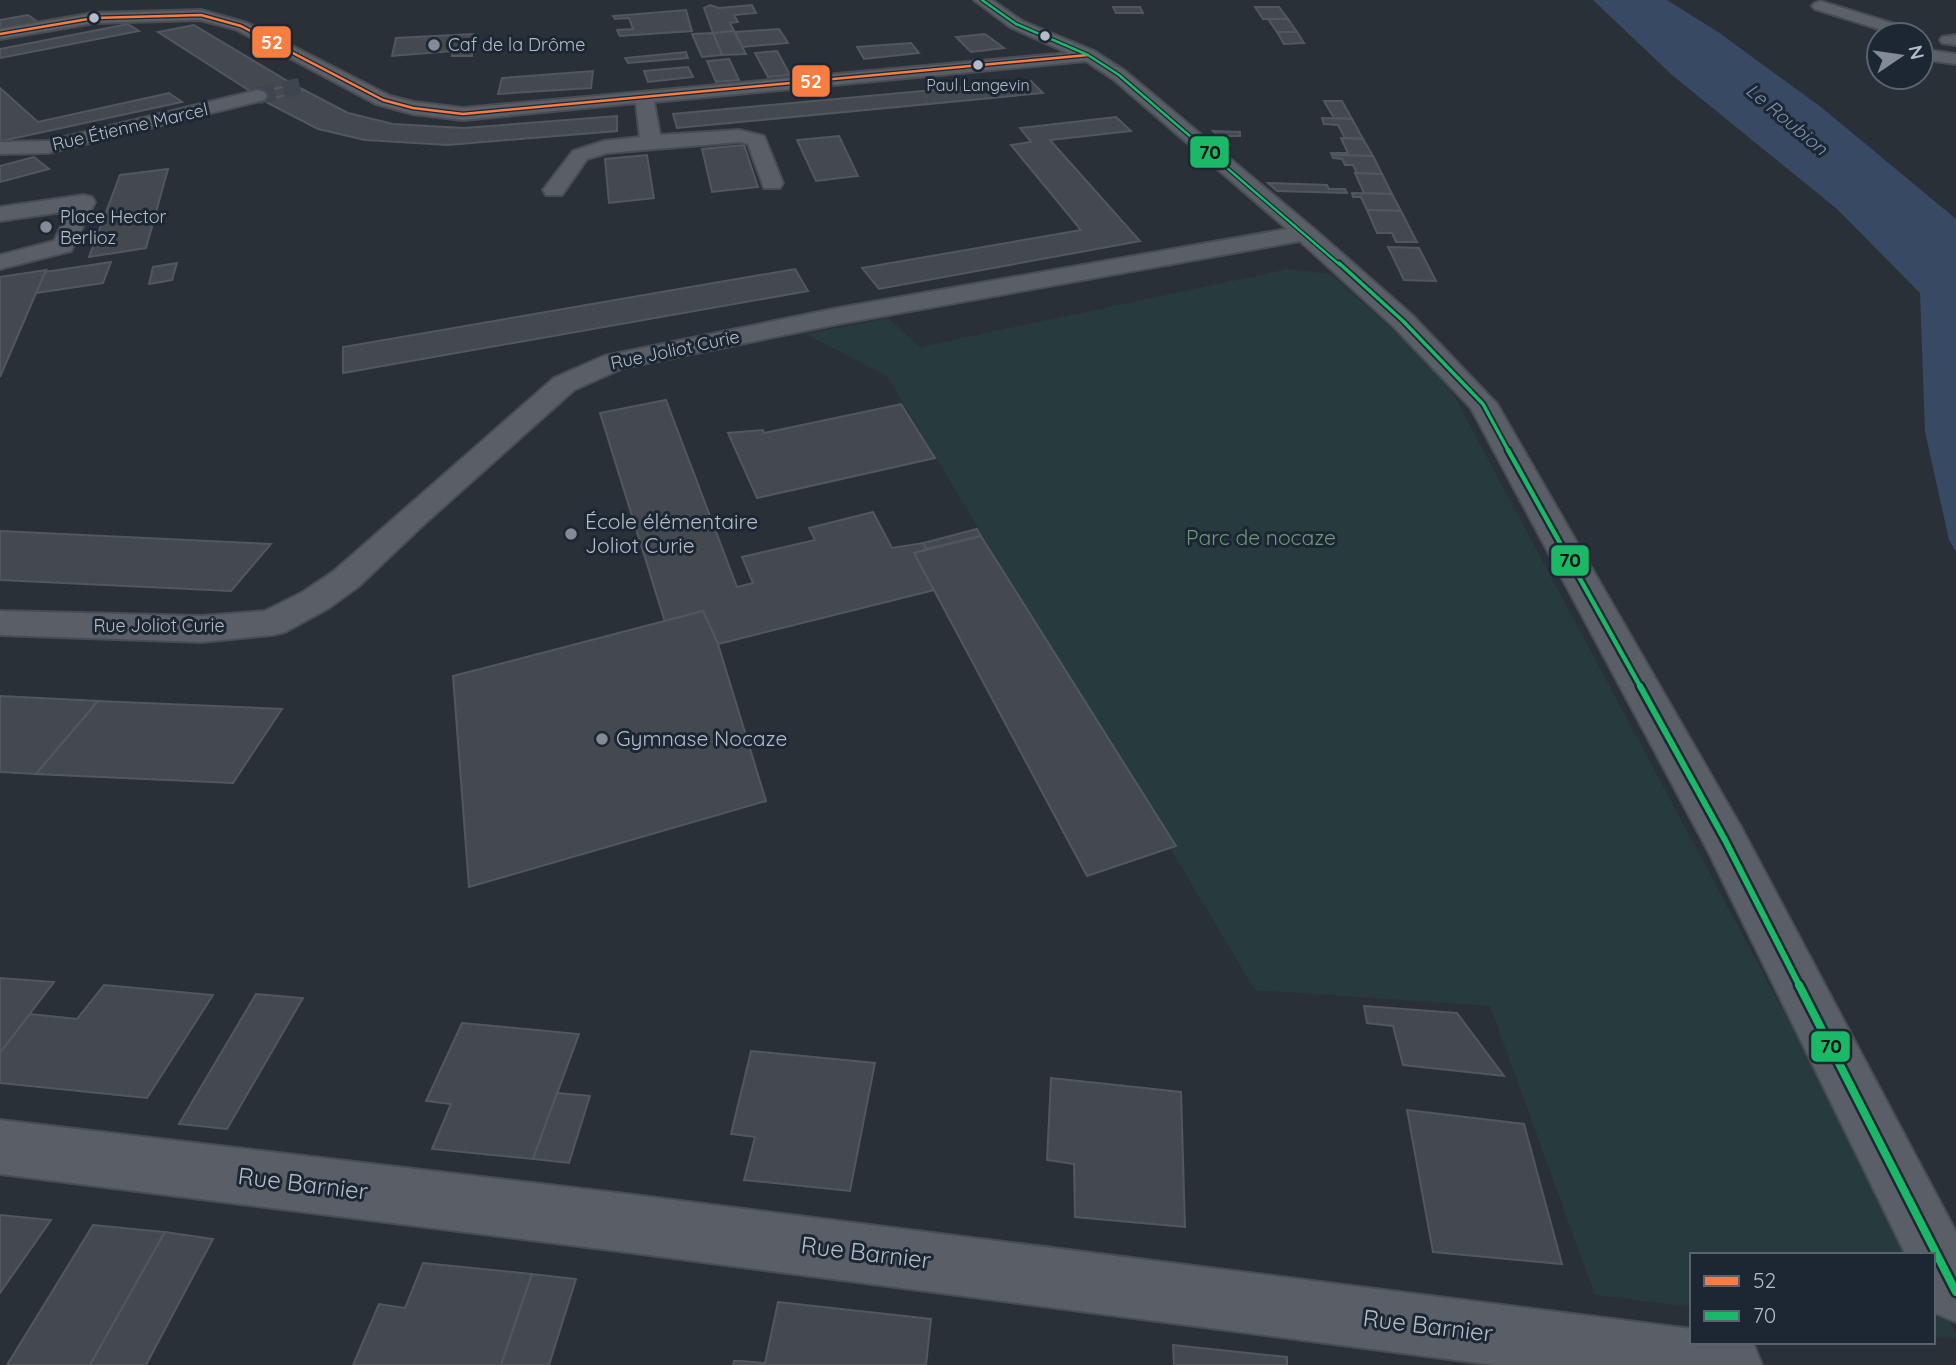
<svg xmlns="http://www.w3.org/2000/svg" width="1956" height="1365" font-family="Quicksand,sans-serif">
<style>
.green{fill:#273a3e}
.water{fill:#384963}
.building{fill:#444950;stroke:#52575f;stroke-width:2}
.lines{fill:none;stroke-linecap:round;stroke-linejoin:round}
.minor-tunnel{stroke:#3f454e;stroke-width:17;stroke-dasharray:17 9;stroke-linecap:butt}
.minor-casing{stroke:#484c53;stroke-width:4}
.major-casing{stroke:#484c55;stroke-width:4}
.minor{fill:#5a5e66;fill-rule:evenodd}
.major{fill:#5c6168;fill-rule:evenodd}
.bus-1-casing{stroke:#1d2633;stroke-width:5}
.bus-2-far4-casing{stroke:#1d2633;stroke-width:5}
.bus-2-far3-casing{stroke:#1d2633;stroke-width:7}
.bus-2-far2-casing{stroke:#1d2633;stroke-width:9}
.bus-2-far1-casing{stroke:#1d2633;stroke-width:11}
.bus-2-casing{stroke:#1d2633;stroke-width:13}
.bus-1{stroke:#f77d43;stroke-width:2.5}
.bus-2-far4{stroke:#1ab867;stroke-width:2.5}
.bus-2-far3{stroke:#1ab867;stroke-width:3.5}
.bus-2-far2{stroke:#1ab867;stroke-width:4.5}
.bus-2-far1{stroke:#1ab867;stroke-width:6}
.bus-2{stroke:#1ab867;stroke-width:8}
.bus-dot{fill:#b4bcc9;stroke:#1d2633;stroke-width:2.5}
.poi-dot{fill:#848b96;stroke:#1d2633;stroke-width:2.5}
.labels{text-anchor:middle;stroke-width:6;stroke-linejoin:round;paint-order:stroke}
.far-bus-label{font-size:16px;fill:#b4bcc9;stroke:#1d2633}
.far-poi-label{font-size:18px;fill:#b4bcc9;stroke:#1d2633;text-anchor:start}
.far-street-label{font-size:18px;fill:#b4bcc9;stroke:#1d2633}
.far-water-label{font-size:19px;font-style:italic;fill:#7c92b1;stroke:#1d2633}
.poi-label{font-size:21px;fill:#b4bcc9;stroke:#1d2633;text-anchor:start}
.park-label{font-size:21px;fill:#6b9a76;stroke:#1d2633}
.near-street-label{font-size:24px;fill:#b4bcc9;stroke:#1d2633}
.line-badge{stroke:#1d2633;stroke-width:2.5}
.badge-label{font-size:19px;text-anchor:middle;font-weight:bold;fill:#fff}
.pale-badge-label{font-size:19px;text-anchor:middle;font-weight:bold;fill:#111}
</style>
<rect width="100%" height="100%" fill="#2a3038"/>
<g class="green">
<polygon points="1288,269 1331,274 1443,375 1914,1255 1692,1255 1692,1307 1595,1295 1490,1006 1255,990 887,376 805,334 888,318 920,347"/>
<polygon points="1933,1291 1956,1333 1956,1339 1933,1336"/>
</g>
<polygon class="water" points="1593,0 1667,0 1718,32 1821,107 1956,219 1956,552 1949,540 1925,432 1920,293 1837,209 1672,75"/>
<g class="building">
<polygon points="710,5 719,8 752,5 756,13 734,15 738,22 730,23 734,31 713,33 704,8"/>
<polygon points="1113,7 1140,7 1143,13 1116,13"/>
<polygon points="1255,7 1279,7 1288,19 1263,19"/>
<polygon points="686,10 692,31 620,36 617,30 633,29 629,18 615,19 613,16"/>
<polygon points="28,15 38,22 0,29 0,20"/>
<polygon points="1268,19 1288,19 1297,32 1277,32"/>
<polygon points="128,24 139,31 0,58 0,49"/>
<polygon points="194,25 294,85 253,93 158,32"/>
<polygon points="779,29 788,43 742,47 735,32"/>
<polygon points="734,31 746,54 722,55 713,33"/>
<polygon points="1277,32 1297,32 1304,43 1284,44"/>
<polygon points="713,33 722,55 702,57 692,34"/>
<polygon points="473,34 472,56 452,56 453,51 392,56 396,38"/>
<polygon points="985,34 1004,48 971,52 956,37"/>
<polygon points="911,43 919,53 864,59 857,47"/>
<polygon points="777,51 790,75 768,77 755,53"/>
<polygon points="686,52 688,58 628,63 625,58"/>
<polygon points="729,59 739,80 716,82 707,61"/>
<polygon points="688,67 693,77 648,82 644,71"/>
<polygon points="593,71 591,88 498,94 502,78"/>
<polygon points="1031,81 1043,93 677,128 673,114"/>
<polygon points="294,85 304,90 264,101 253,93"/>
<polygon points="0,88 38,122 169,93 182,102 2,141 0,139"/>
<polygon points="304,90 348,113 393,124 464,128 617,116 617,131 448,145 365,140 318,129 264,101"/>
<polygon points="1324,101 1342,101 1352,119 1334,118"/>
<polygon points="1116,117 1131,131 1050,140 1140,241 879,289 862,268 1081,230 1011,145 1031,142 1020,128"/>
<polygon points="1322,118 1352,119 1363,139 1345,138 1338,125 1324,124"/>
<polygon points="1213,131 1240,132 1240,136 1218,136"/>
<polygon points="839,136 858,176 816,181 797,140"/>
<polygon points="1341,138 1363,139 1373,156 1332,155 1331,153 1348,153"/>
<polygon points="744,145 758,187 712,192 702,149"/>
<polygon points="647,155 654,198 609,203 605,159"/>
<polygon points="1332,155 1373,156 1382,174 1357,173 1353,165 1345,165 1342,159 1333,158"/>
<polygon points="34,157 49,169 0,182 0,166"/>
<polygon points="168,169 146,248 89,257 120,175"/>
<polygon points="1355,173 1382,174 1392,194 1364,193"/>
<polygon points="1268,183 1327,185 1329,189 1345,189 1347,193 1277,191"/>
<polygon points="1352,193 1392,194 1401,211 1367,210 1361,197 1353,197"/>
<polygon points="1367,210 1401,211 1417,242 1396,242 1392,233 1377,233"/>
<polygon points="1388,247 1419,248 1436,281 1404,280"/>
<polygon points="111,262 103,283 36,293 45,272"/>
<polygon points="177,263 172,280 149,284 153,267"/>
<polygon points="795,269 808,291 343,373 343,347"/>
<polygon points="46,270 45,272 0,377 0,277"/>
<polygon points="666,400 737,587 753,583 742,557 815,540 809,528 873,512 892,548 923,543 927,549 914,553 934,590 718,644 703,611 665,622 600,413"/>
<polygon points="901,404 935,458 757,498 728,433 763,430 764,433"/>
<polygon points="977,529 981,536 927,549 923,543"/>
<polygon points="0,531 271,544 231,591 0,580"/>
<polygon points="981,536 1176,846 1087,876 914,553"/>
<polygon points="703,611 718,644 766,801 469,887 453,676"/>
<polygon points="0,696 98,701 36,774 0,772"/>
<polygon points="98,701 282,709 233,783 36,774"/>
<polygon points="0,978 54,982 0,1053"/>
<polygon points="104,985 213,995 147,1098 0,1083 0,1053 30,1014 77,1019"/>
<polygon points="256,994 303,998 227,1129 179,1124"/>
<polygon points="1364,1006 1457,1013 1504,1076 1403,1065 1393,1026 1367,1023"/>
<polygon points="462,1023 579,1034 533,1159 432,1149 451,1104 426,1101"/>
<polygon points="751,1051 875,1063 850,1191 744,1180 755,1137 731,1134"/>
<polygon points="1051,1078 1181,1092 1185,1227 1075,1217 1074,1164 1047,1160"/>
<polygon points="557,1093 590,1096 569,1163 533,1159"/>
<polygon points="1407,1110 1524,1124 1562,1264 1433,1252"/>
<polygon points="0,1215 51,1220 0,1293"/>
<polygon points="93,1225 165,1232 90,1365 7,1365"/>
<polygon points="165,1232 213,1239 146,1365 90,1365"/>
<polygon points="423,1263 532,1274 501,1365 353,1365 379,1304 405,1308"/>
<polygon points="532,1274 576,1279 549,1365 501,1365"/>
<polygon points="778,1302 931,1319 926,1365 733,1365 734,1361 741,1361 765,1363"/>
<polygon points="1173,1345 1287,1357 1287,1365 1174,1365"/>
</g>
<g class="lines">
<polyline class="minor-tunnel" points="258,96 300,86"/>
<defs>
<g id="minor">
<polygon points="974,0 992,0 1022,21 1094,51 1125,71 1313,228 1412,315 1497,404 1741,827 1956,1232 1956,1322 1935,1313 1933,1255 1906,1255 1707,849 1471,408 1394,327 1300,241 838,324 623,368 574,390 421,527 358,587 329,608 285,632 272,635 202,642 0,635 0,611 202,616 265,611 303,592 334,571 554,378 604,356 838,308 1287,229 1113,79 1086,61 654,102 660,135 739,130 764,136 783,183 780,188 764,188 748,144 739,142 607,153 587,159 562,195 546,195 543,190 573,151 604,141 640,137 636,103 463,120 413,114 376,104 235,29 200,20 94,23 0,39 0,29 94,13 201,10 247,23 390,96 414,102 463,108 1068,53 1010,27"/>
<polygon points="1956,35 1956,45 1942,43 1940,40 1942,37"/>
<polygon points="258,90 264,92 267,96 264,100 48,153 0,154 0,142 48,141"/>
<polygon points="84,195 92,197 95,202 71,251 0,269 0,255 54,241 69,211 0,221 0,207"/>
<polygon points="0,1120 626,1194 1692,1329 1692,1342 1753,1343 1762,1365 1494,1365 626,1252 0,1174"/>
</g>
<g id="major">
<polygon points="1820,1 1921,32 1923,35 1921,38 1921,35 1898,35 1815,9 1812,6 1815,3"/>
<polygon points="1921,49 1956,54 1956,64 1921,59"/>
</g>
</defs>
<use href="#minor" class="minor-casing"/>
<use href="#major" class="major-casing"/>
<use href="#minor" class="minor"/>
<use href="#major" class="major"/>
<defs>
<polyline id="bus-1" points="0,34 94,18 201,15 241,26 383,100 413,108 463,114 1088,55"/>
<polyline id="bus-2-far4" points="982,0 1016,24 1088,55 1119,75 1340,265"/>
<polyline id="bus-2-far3" points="1339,263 1403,321 1483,404 1509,452"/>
<polyline id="bus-2-far2" points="1508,450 1641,688"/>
<polyline id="bus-2-far1" points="1640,686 1725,840 1800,987"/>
<polyline id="bus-2" points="1799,985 1956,1292"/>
</defs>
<use href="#bus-1" class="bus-1-casing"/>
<use href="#bus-2-far4" class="bus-2-far4-casing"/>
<use href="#bus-2-far3" class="bus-2-far3-casing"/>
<use href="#bus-2-far2" class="bus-2-far2-casing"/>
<use href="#bus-2-far1" class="bus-2-far1-casing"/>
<use href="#bus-2" class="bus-2-casing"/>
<use href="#bus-1" class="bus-1"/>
<use href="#bus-2-far4" class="bus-2-far4"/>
<use href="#bus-2-far3" class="bus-2-far3"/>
<use href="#bus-2-far2" class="bus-2-far2"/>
<use href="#bus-2-far1" class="bus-2-far1"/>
<use href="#bus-2" class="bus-2"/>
</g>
<g class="bus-dot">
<circle cx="94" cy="18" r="6"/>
<circle cx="1045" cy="36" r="6"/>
<circle cx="978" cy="65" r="6"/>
</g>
<g class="poi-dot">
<circle cx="434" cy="45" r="7"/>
<circle cx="46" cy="227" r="7"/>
<circle cx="571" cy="534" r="7"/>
<circle cx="602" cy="739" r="7"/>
</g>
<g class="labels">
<g class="far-bus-label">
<text x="978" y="91">Paul Langevin</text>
</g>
<g class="far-poi-label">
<text x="448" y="51">Caf de la Drôme</text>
<text x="60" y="223">Place Hector<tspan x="60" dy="21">Berlioz</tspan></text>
</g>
<g class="far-street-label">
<text transform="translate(130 127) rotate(-13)" y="6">Rue Étienne Marcel</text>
<text transform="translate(675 350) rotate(-12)" y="6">Rue Joliot Curie</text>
<text x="159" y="632">Rue Joliot Curie</text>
</g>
<g class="far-water-label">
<text transform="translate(1787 119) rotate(40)" y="7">Le Roubion</text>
</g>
<g class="poi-label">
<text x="585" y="529">École élémentaire<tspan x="585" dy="24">Joliot Curie</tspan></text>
<text x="616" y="746">Gymnase Nocaze</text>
</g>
<g class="park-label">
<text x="1261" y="545">Parc de nocaze</text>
</g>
<g class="near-street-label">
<text transform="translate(303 1184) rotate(7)" y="8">Rue Barnier</text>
<text transform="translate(866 1253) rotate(7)" y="8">Rue Barnier</text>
<text transform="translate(1428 1326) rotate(7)" y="8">Rue Barnier</text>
</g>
</g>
<g class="line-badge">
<rect x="251" y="25" width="41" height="34" rx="7" fill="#f77d43"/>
<rect x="791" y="64" width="40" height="34" rx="7" fill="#f77d43"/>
<rect x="1189" y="135" width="41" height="34" rx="7" fill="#1ab867"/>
<rect x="1550" y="544" width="40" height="33" rx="7" fill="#1ab867"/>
<rect x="1810" y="1030" width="41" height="33" rx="7" fill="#1ab867"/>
</g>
<g class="badge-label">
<text x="272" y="49">52</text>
<text x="811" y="88">52</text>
</g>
<g class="pale-badge-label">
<text x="1210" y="159">70</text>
<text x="1570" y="567">70</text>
<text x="1831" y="1053">70</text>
</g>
<rect x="1690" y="1253" width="245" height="91" fill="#1d2633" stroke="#59626f" stroke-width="2"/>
<rect x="1704" y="1276" width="35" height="10" fill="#f77d43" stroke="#59626f" stroke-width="2"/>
<text x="1753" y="1288" font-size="21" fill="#b4bcc9">52</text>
<rect x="1704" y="1311" width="35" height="10" fill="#1ab867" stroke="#59626f" stroke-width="2"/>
<text x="1753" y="1323" font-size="21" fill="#b4bcc9">70</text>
<g transform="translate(1900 56) rotate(77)"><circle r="33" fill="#1d2633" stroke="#59626f" stroke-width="2"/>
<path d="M0-5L12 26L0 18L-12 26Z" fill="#848b96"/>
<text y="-10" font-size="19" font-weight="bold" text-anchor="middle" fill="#b4bcc9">N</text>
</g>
</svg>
